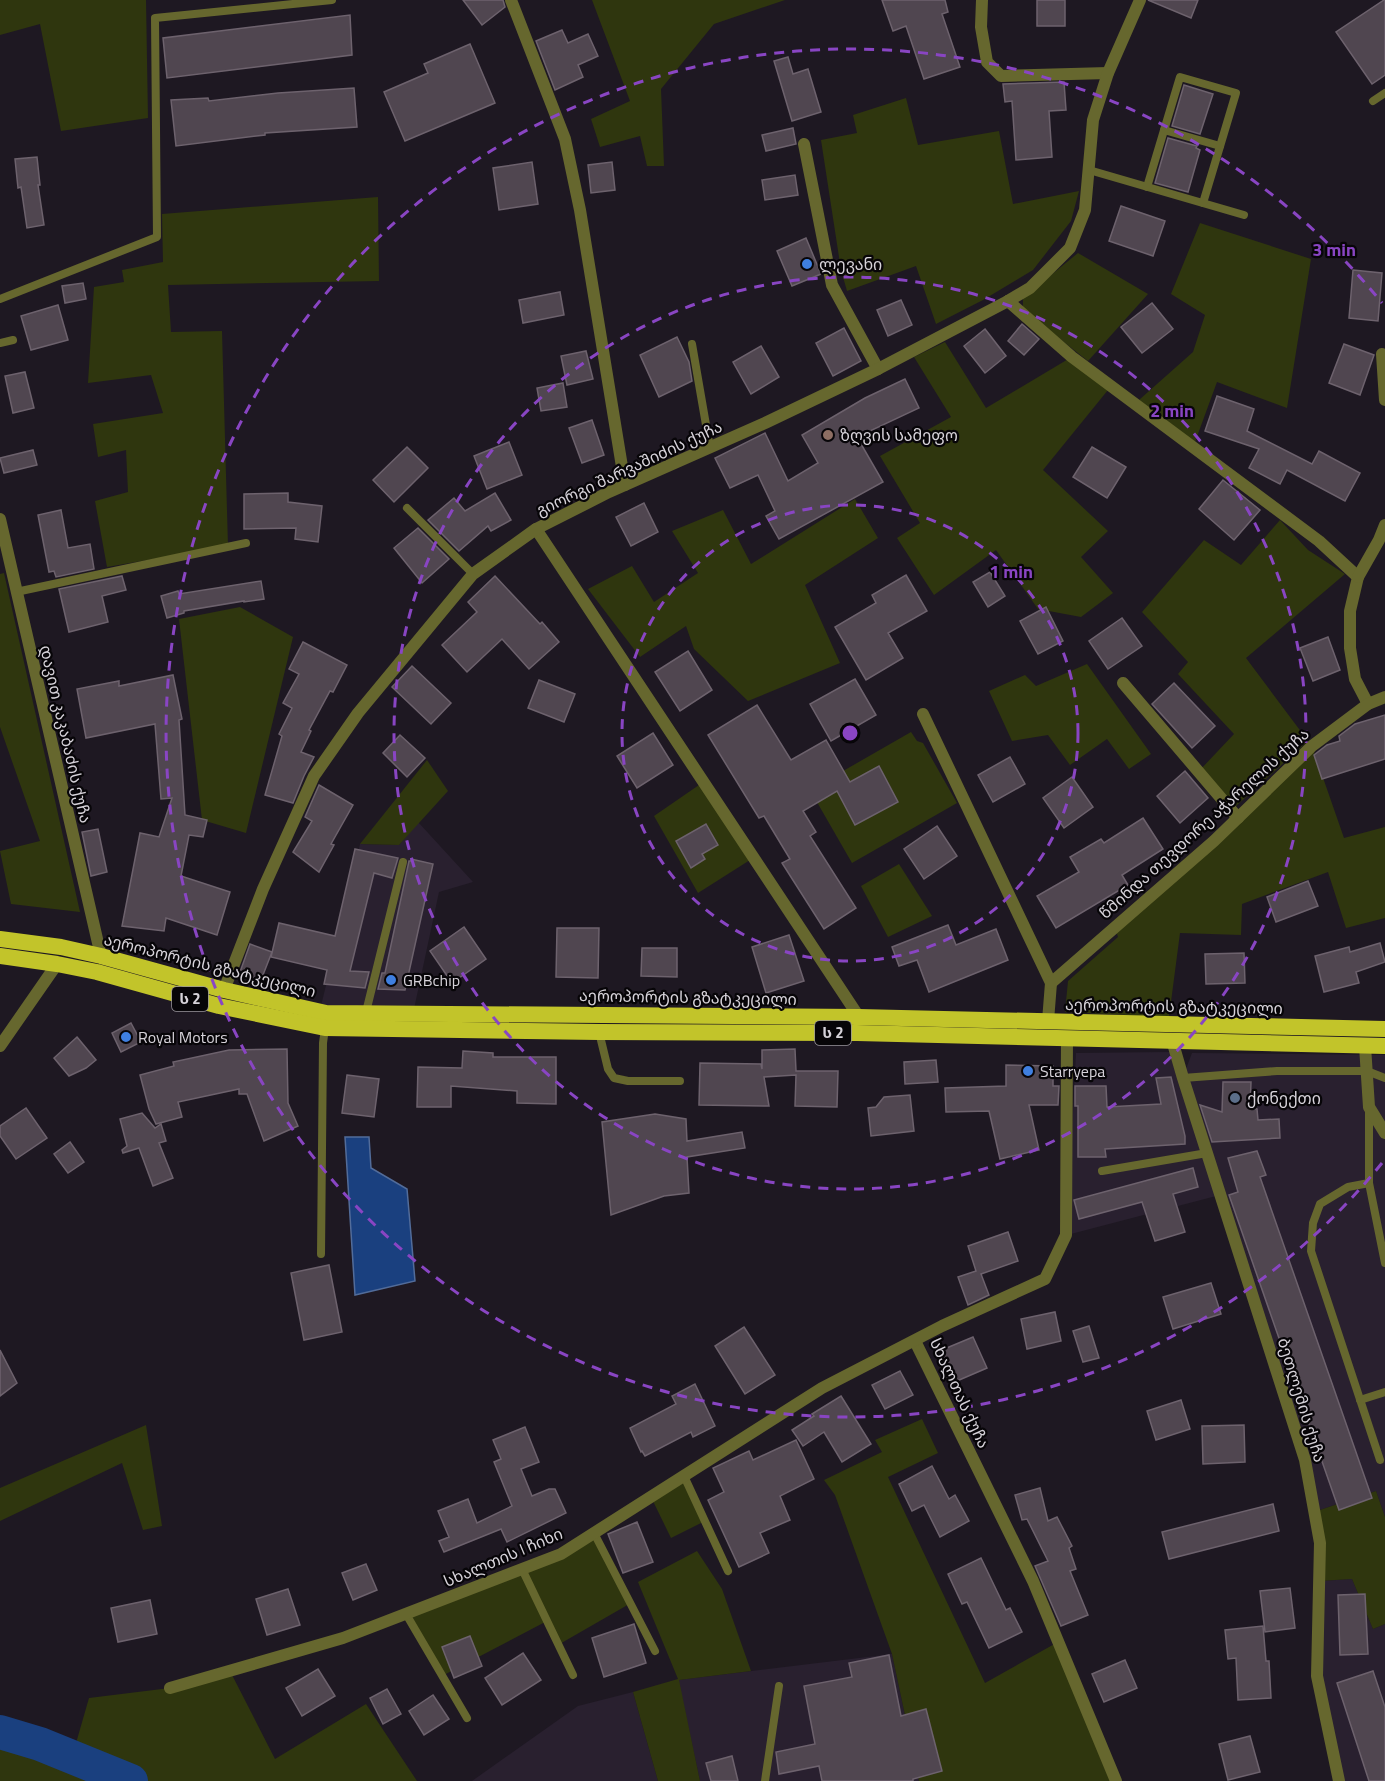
<svg xmlns="http://www.w3.org/2000/svg" width="1385" height="1781" font-family="'Titillium Web','Noto Sans Georgian',sans-serif">
<style>
.built{fill:#29202f}
.green{fill:#2f360e}
.water{fill:#1a407f;stroke:#526c9a;stroke-width:1.5}
.lines{fill:none;stroke-linecap:round;stroke-linejoin:round}
.river{stroke:#1a407f;stroke-width:34}
.building{fill:#504650;stroke:#6d626d;stroke-width:1.5}
.service{stroke:#66672e;stroke-width:8}
.minor{stroke:#66672e;stroke-width:12}
.tertiary{stroke:#66672e;stroke-width:12}
.trunk{stroke:#c2c42a;stroke-width:16}
.ring{fill:none;stroke:#8945c3;stroke-width:3;stroke-dasharray:10 8}
.shop-dot{fill:#3f7fe0;stroke:#070508;stroke-width:2}
.education-dot{fill:#8d6e63;stroke:#070508;stroke-width:2}
.service-dot{fill:#5c6f8a;stroke:#070508;stroke-width:2}
.labels{text-anchor:middle;stroke-width:4.5;stroke-linejoin:round;paint-order:stroke}
.shield{fill:#070508;stroke:#98949a;stroke-width:1.5}
.shield-label{font-size:15px;font-weight:bold;fill:#d6d2d9}
.poi-label{font-size:16px;fill:#d6d2d9;stroke:#070508;text-anchor:start}
.street-label{font-size:16px;fill:#d6d2d9;stroke:#070508}
.centre{fill:#8945c3;stroke:#070508;stroke-width:3}
.ring-label{font-size:18px;text-anchor:middle;font-weight:bold;fill:#8945c3;stroke:#070508;stroke-width:4.5;stroke-linejoin:round;paint-order:stroke}
</style>
<rect width="100%" height="100%" fill="#1e1822"/>
<g class="built">
<polygon points="418,822 473,882 439,892 414,1009 321,1006 360,844 399,845"/>
<polygon points="1170,1052 1183,1077 1192,1053 1385,1055 1385,1517 1376,1491 1314,1512 1305,1460 1220,1195 1067,1235 1076,1053"/>
<polygon points="1352,1579 1373,1629 1385,1624 1385,1781 1339,1781 1317,1676 1319,1581"/>
<polygon points="892,1654 919,1781 700,1781 678,1680"/>
<polygon points="633,1692 658,1781 472,1781 578,1706"/>
</g>
<g class="green">
<polygon points="0,0 146,0 148,118 61,131 40,24 0,35"/>
<polygon points="592,0 785,0 714,24 661,89 664,166 647,166 640,136 600,147 591,119 630,101"/>
<polygon points="906,98 918,145 999,131 1013,204 1079,191 1071,221 1033,270 983,300 936,324 916,266 847,291 841,270 821,140 857,133 853,115"/>
<polygon points="378,197 379,281 168,285 171,332 222,331 228,546 107,567 95,501 128,492 126,450 98,457 93,424 163,413 151,375 88,383 94,287 124,282 122,270 163,262 162,214"/>
<polygon points="1200,223 1311,259 1287,408 1217,382 1195,442 1139,400 1193,352 1205,315 1171,294"/>
<polygon points="1078,253 1148,294 1088,361 1023,310 1023,298"/>
<polygon points="945,342 986,408 1070,358 1108,390 1043,470 1108,531 1081,557 1113,593 1081,617 1038,609 996,550 934,595 897,538 920,523 880,456 951,417 914,357"/>
<polygon points="855,499 878,538 805,585 840,663 748,701 694,649 686,626 640,657 588,589 632,566 654,602 698,573 672,531 723,510 751,564"/>
<polygon points="1280,520 1308,550 1345,574 1246,658 1308,741 1235,807 1200,770 1234,734 1178,674 1188,662 1142,612 1204,540 1241,565"/>
<polygon points="4,573 80,912 11,904 0,851 40,841 0,727 0,574"/>
<polygon points="240,607 293,637 246,833 202,820 179,619"/>
<polygon points="1087,664 1151,754 1129,769 1107,739 1070,765 1048,735 1012,741 989,691 1025,675 1036,686"/>
<polygon points="911,732 917,741 923,743 957,803 852,863 810,790"/>
<polygon points="1312,746 1344,838 1385,827 1385,918 1346,928 1328,872 1242,904 1241,935 1180,933 1169,1017 1065,1012 1068,981 1118,937 1115,927"/>
<polygon points="427,760 448,791 399,845 360,844"/>
<polygon points="699,785 750,860 698,893 654,816"/>
<polygon points="899,864 932,916 888,937 861,886"/>
<polygon points="922,1419 938,1453 888,1477 985,1683 1058,1642 1116,1781 919,1781 892,1654 835,1495 824,1480 882,1452 875,1440"/>
<polygon points="146,1425 162,1526 143,1530 122,1463 0,1521 0,1488"/>
<polygon points="684,1476 705,1521 671,1538 651,1497"/>
<polygon points="1376,1491 1385,1517 1385,1624 1373,1629 1352,1579 1319,1581 1314,1512"/>
<polygon points="594,1533 631,1603 558,1645 547,1621 442,1676 406,1614 561,1554"/>
<polygon points="697,1551 722,1589 751,1671 679,1680 700,1781 658,1781 633,1692 678,1679 638,1582"/>
<polygon points="230,1671 275,1759 366,1704 417,1781 0,1781 0,1732 40,1744 72,1757 89,1698 170,1688"/>
</g>
<polygon class="water" points="345,1137 369,1137 371,1168 407,1189 415,1281 355,1295"/>
<g class="lines">
<polyline class="river" points="0,1732 40,1744 131,1781"/>
</g>
<g class="building">
<polygon points="463,0 503,0 505,7 482,25"/>
<polygon points="882,0 945,0 948,12 942,14 960,67 924,79 906,26 893,31"/>
<rect x="1037" y="0" width="28" height="26"/>
<polygon points="1148,0 1198,0 1191,18"/>
<polygon points="1384,0 1385,0 1385,75 1372,84 1336,32"/>
<polygon points="350,15 352,55 167,78 163,38"/>
<polygon points="562,30 568,43 588,34 598,56 578,65 583,77 555,90 536,41"/>
<polygon points="470,44 495,103 405,141 384,92 428,73 424,64"/>
<polygon points="788,57 793,74 808,69 821,112 792,121 774,61"/>
<polygon points="1064,82 1066,110 1049,111 1052,157 1016,160 1012,101 1005,102 1003,84"/>
<polygon points="1184,85 1213,94 1200,134 1172,126"/>
<polygon points="354,88 357,127 265,133 265,135 176,146 171,100 208,98 209,101 278,93"/>
<polygon points="793,128 796,144 766,151 762,135"/>
<polygon points="1168,138 1197,146 1196,148 1200,150 1188,192 1155,183"/>
<polygon points="37,157 40,185 38,185 44,225 27,228 21,187 18,188 15,159"/>
<polygon points="532,162 538,204 499,210 493,168"/>
<polygon points="612,162 615,190 591,193 588,165"/>
<polygon points="795,175 798,195 765,200 762,180"/>
<polygon points="1121,206 1165,221 1153,256 1109,241"/>
<polygon points="806,238 821,274 792,286 777,251"/>
<polygon points="1353,270 1382,273 1378,321 1349,318"/>
<polygon points="83,283 86,299 65,303 62,286"/>
<polygon points="560,292 564,315 523,323 519,300"/>
<polygon points="901,300 912,325 888,336 877,310"/>
<polygon points="1152,303 1173,329 1142,353 1121,327"/>
<polygon points="58,305 68,340 31,350 21,316"/>
<polygon points="1022,324 1039,339 1024,355 1008,341"/>
<polygon points="844,328 861,361 833,376 816,343"/>
<polygon points="985,329 1006,356 985,373 964,346"/>
<polygon points="677,337 689,362 692,381 659,397 640,355"/>
<polygon points="1344,344 1374,355 1360,395 1329,383"/>
<polygon points="761,346 779,377 751,394 733,362"/>
<polygon points="586,351 593,379 567,385 561,356"/>
<polygon points="25,372 34,408 13,413 5,376"/>
<polygon points="905,379 919,408 857,437 883,482 779,539 766,516 775,511 758,475 730,488 715,458 765,433 788,481 818,463 802,435 865,398"/>
<polygon points="563,383 567,407 541,411 537,388"/>
<polygon points="1217,396 1254,409 1247,431 1312,464 1319,451 1360,473 1345,501 1287,470 1280,484 1249,468 1259,449 1205,431"/>
<polygon points="592,420 604,455 582,463 569,428"/>
<polygon points="509,442 522,475 487,489 474,456"/>
<polygon points="407,447 428,468 394,502 373,480"/>
<polygon points="1092,447 1126,467 1107,498 1073,477"/>
<polygon points="33,450 37,465 4,473 0,458"/>
<polygon points="1223,480 1260,510 1234,540 1199,509"/>
<polygon points="288,493 288,502 322,506 318,542 295,539 296,528 244,529 244,494"/>
<polygon points="495,493 511,520 491,531 488,526 459,551 428,520 454,498 465,511"/>
<polygon points="644,503 658,532 631,546 616,517"/>
<polygon points="61,510 68,548 90,544 94,569 56,577 54,571 49,572 38,515"/>
<polygon points="418,528 449,559 422,583 394,548"/>
<polygon points="990,572 1005,596 988,607 973,582"/>
<polygon points="906,575 927,611 888,633 903,658 866,680 835,627 876,603 872,595"/>
<polygon points="122,576 126,590 102,596 108,622 69,632 59,589"/>
<polygon points="495,576 540,624 542,622 559,642 529,669 502,639 467,672 442,645 477,612 468,602"/>
<polygon points="261,581 264,599 244,602 244,601 184,611 184,613 167,618 161,596 178,591 179,594"/>
<polygon points="1046,607 1063,641 1038,654 1020,621"/>
<polygon points="1122,618 1142,646 1108,669 1089,641"/>
<polygon points="1328,637 1340,670 1313,681 1300,648"/>
<polygon points="303,642 347,665 333,692 330,691 309,730 311,731 301,752 314,757 304,776 293,803 265,795 282,736 279,734 292,708 283,703 299,674 289,669"/>
<polygon points="688,651 712,690 680,711 655,672"/>
<polygon points="412,666 451,703 431,724 392,687"/>
<polygon points="173,675 182,719 179,720 185,815 207,820 203,837 189,835 181,876 230,892 217,935 166,918 164,931 122,926 140,833 159,837 172,798 161,799 155,724 86,738 77,689 119,681 119,686"/>
<polygon points="855,679 876,715 831,741 810,704"/>
<polygon points="539,680 575,694 564,722 528,708"/>
<polygon points="1174,683 1215,726 1192,748 1152,704"/>
<polygon points="757,705 791,760 826,740 850,782 879,766 898,802 855,825 837,791 803,811 816,832 810,836 856,908 824,929 782,863 790,859 764,816 759,818 708,735"/>
<polygon points="1385,715 1385,759 1322,779 1314,755 1327,745 1340,741 1339,736 1355,724"/>
<polygon points="653,733 673,765 637,788 617,756"/>
<polygon points="400,735 425,758 407,777 383,753"/>
<polygon points="1010,757 1025,784 993,802 978,775"/>
<polygon points="1185,771 1208,798 1180,823 1157,796"/>
<polygon points="1072,777 1093,807 1064,828 1043,798"/>
<polygon points="319,785 353,805 331,844 334,845 319,872 293,852 312,821 305,817"/>
<polygon points="1143,818 1163,849 1122,875 1128,885 1056,928 1037,896 1079,872 1070,857 1101,839 1104,843"/>
<polygon points="706,824 718,845 702,854 705,859 691,868 676,841"/>
<polygon points="937,826 957,856 924,879 904,849"/>
<polygon points="98,829 107,872 91,876 82,832"/>
<polygon points="355,849 398,858 392,878 374,873 350,971 369,972 365,988 324,984 327,970 271,957 279,923 335,936"/>
<polygon points="411,859 433,864 405,990 378,989 382,973 385,973 409,861 411,861"/>
<polygon points="1308,881 1318,906 1276,922 1267,897"/>
<polygon points="948,925 956,945 996,929 1008,960 929,992 917,960 899,966 892,947"/>
<polygon points="464,927 486,959 452,983 430,951"/>
<polygon points="557,928 599,928 598,978 556,977"/>
<polygon points="789,935 804,981 766,993 752,947"/>
<polygon points="1380,943 1385,962 1356,972 1359,983 1324,992 1315,956 1349,947 1350,952"/>
<polygon points="250,944 272,952 261,980 240,972"/>
<polygon points="642,948 677,948 677,977 641,976"/>
<polygon points="1244,953 1245,983 1206,984 1205,954"/>
<polygon points="131,1023 141,1042 121,1052 112,1033"/>
<polygon points="77,1037 96,1060 86,1068 69,1076 54,1058"/>
<polygon points="287,1049 288,1103 298,1126 264,1141 247,1094 239,1094 239,1089 178,1102 182,1117 156,1124 149,1109 140,1075 174,1066 173,1062 229,1050"/>
<polygon points="795,1049 796,1071 838,1071 837,1107 795,1106 796,1075 764,1077 769,1106 699,1105 700,1063 761,1064 762,1069 762,1050"/>
<polygon points="463,1051 493,1053 493,1057 556,1057 556,1104 517,1103 517,1091 451,1086 451,1107 417,1107 418,1067 462,1068"/>
<polygon points="936,1060 938,1082 905,1084 904,1062"/>
<polygon points="1006,1065 1053,1066 1053,1086 1059,1086 1058,1105 1029,1105 1039,1150 1000,1159 989,1111 946,1112 945,1088 1006,1086"/>
<polygon points="347,1075 379,1079 374,1117 342,1113"/>
<polygon points="1171,1077 1185,1136 1185,1144 1105,1149 1106,1157 1078,1157 1078,1106 1075,1106 1075,1086 1106,1086 1107,1107 1161,1104 1156,1078"/>
<polygon points="1223,1082 1251,1082 1250,1108 1257,1109 1258,1120 1279,1119 1280,1138 1212,1142 1200,1105 1222,1112"/>
<polygon points="910,1095 914,1131 871,1136 868,1108 876,1107 884,1097"/>
<polygon points="26,1108 47,1138 16,1159 0,1136 0,1126"/>
<polygon points="142,1113 155,1128 161,1124 166,1141 159,1143 173,1178 153,1186 139,1148 123,1153 122,1150 127,1146 120,1119"/>
<polygon points="655,1114 686,1119 687,1141 742,1132 745,1148 687,1157 689,1193 664,1196 611,1215 602,1122"/>
<polygon points="70,1142 84,1162 68,1173 54,1154"/>
<polygon points="1257,1151 1266,1175 1260,1177 1372,1498 1339,1510 1229,1195 1238,1192 1228,1158"/>
<polygon points="1193,1168 1198,1187 1173,1194 1185,1232 1155,1241 1142,1202 1079,1219 1074,1200"/>
<polygon points="1008,1232 1018,1261 981,1274 989,1295 968,1305 958,1277 976,1271 968,1246"/>
<polygon points="329,1265 342,1332 304,1340 291,1273"/>
<polygon points="1211,1283 1221,1314 1173,1329 1163,1297"/>
<polygon points="1055,1312 1061,1341 1027,1349 1021,1319"/>
<polygon points="1089,1326 1099,1358 1083,1362 1073,1331"/>
<polygon points="744,1327 775,1375 745,1394 715,1346"/>
<polygon points="973,1337 987,1368 950,1384 937,1352"/>
<polygon points="0,1350 17,1383 0,1396"/>
<polygon points="900,1371 913,1395 885,1409 872,1385"/>
<polygon points="695,1384 715,1426 693,1437 691,1432 645,1456 642,1451 641,1452 630,1428 676,1404 672,1396"/>
<polygon points="841,1396 871,1444 842,1462 824,1432 803,1446 792,1430 814,1416 812,1414"/>
<polygon points="1181,1400 1190,1429 1156,1440 1147,1411"/>
<polygon points="1244,1425 1245,1462 1203,1464 1202,1426"/>
<polygon points="525,1427 539,1462 521,1469 532,1496 549,1489 555,1489 566,1513 507,1542 501,1529 444,1552 439,1541 449,1537 438,1511 468,1499 477,1523 512,1506 494,1462 501,1459 493,1440"/>
<polygon points="796,1440 814,1479 780,1496 790,1520 760,1533 769,1553 739,1567 708,1500 724,1492 713,1468 749,1451 753,1460"/>
<polygon points="932,1466 949,1499 955,1495 969,1521 940,1537 924,1505 912,1511 899,1484"/>
<polygon points="1040,1488 1048,1521 1057,1517 1072,1546 1069,1548 1076,1569 1070,1571 1088,1615 1061,1626 1035,1566 1048,1561 1027,1519 1022,1520 1015,1495"/>
<polygon points="1273,1504 1279,1531 1169,1559 1162,1532"/>
<polygon points="637,1522 653,1562 623,1573 608,1534"/>
<polygon points="981,1558 1006,1610 1010,1608 1022,1632 989,1648 967,1602 962,1604 948,1574"/>
<polygon points="366,1564 377,1590 353,1600 342,1573"/>
<polygon points="1290,1588 1295,1628 1265,1632 1260,1591"/>
<polygon points="288,1589 300,1625 267,1635 256,1599"/>
<polygon points="1365,1594 1368,1654 1340,1655 1338,1595"/>
<polygon points="150,1600 157,1634 118,1642 111,1608"/>
<polygon points="634,1624 646,1663 604,1677 592,1638"/>
<polygon points="1263,1626 1266,1661 1269,1661 1271,1698 1238,1700 1236,1658 1228,1659 1225,1630"/>
<polygon points="470,1636 482,1666 454,1678 442,1647"/>
<polygon points="523,1653 541,1680 502,1705 485,1678"/>
<polygon points="889,1655 901,1716 926,1709 942,1771 913,1779 913,1781 822,1781 819,1766 779,1774 776,1752 815,1744 804,1686 852,1677 849,1663"/>
<polygon points="1125,1660 1137,1688 1104,1702 1092,1674"/>
<polygon points="318,1669 335,1696 302,1716 286,1688"/>
<polygon points="1373,1671 1385,1707 1385,1781 1369,1781 1337,1683"/>
<polygon points="387,1689 401,1714 383,1724 370,1698"/>
<polygon points="433,1695 449,1719 424,1735 409,1711"/>
<polygon points="1250,1736 1260,1772 1228,1780 1219,1744"/>
<polygon points="732,1756 738,1781 711,1781 706,1763"/>
</g>
<g class="lines">
<g class="service">
<polyline points="1373,101 1385,93"/>
<polyline points="1164,130 1220,146"/>
<polyline points="1089,170 1244,215"/>
<polyline points="1147,187 1180,77 1236,93 1203,203"/>
<polyline points="0,299 157,237 155,18 332,0"/>
<polyline points="0,343 13,340"/>
<polyline points="692,344 710,448"/>
<polyline points="407,508 473,574"/>
<polyline points="16,592 246,543"/>
<polyline points="366,1012 403,862"/>
<polyline points="599,1032 608,1069 614,1078 628,1081 680,1081"/>
<polyline points="1183,1078 1277,1071 1367,1071 1385,1078"/>
<polyline points="1369,1110 1369,1183 1385,1263"/>
<polyline points="1102,1171 1207,1153"/>
<polyline points="1369,1183 1348,1187 1320,1204 1313,1223 1311,1251 1380,1460"/>
<polyline points="321,1254 323,1043 325,1028"/>
<polyline points="1360,1400 1385,1392"/>
<polyline points="684,1476 728,1571"/>
<polyline points="594,1533 655,1651"/>
<polyline points="522,1569 573,1675"/>
<polyline points="406,1614 467,1718"/>
<polyline points="765,1781 779,1686"/>
</g>
<g class="minor">
<polyline points="511,0 565,139 580,210 625,485"/>
<polyline points="982,0 981,27 987,62 1001,76 1108,73"/>
<polyline points="804,144 832,285 878,369"/>
<polyline points="1008,301 1072,357 1319,541 1358,577 1350,611 1350,648 1355,679 1368,704"/>
<polyline points="1382,354 1385,400"/>
<polyline points="0,519 101,956"/>
<polyline points="536,529 859,1017"/>
<polyline points="1358,577 1379,540 1385,525"/>
<polyline points="1123,683 1238,818"/>
<polyline points="923,714 1051,983 1048,1021"/>
<polyline points="1051,983 1214,841 1312,746 1368,704 1385,697"/>
<polyline points="224,990 263,889 314,776 358,713 473,574 536,529 609,492 765,423 878,369 1008,301 1030,288 1070,248 1085,210 1093,120 1108,73 1140,0"/>
<polyline points="1365,1046 1369,1107 1385,1133"/>
<polyline points="915,1341 1033,1581 1116,1781"/>
<polyline points="170,1688 343,1638 561,1554 822,1388 942,1326 1045,1279 1066,1235 1067,1038"/>
</g>
<g class="tertiary">
<polyline points="1172,1040 1183,1078 1305,1460 1320,1543 1317,1676 1339,1781"/>
<polyline points="0,1046 57,964"/>
</g>
<g class="trunk">
<polyline points="0,939 61,947 101,956 224,990 326,1013 859,1017 1385,1029"/>
<polyline points="0,956 57,964 97,972 219,1006 325,1028 599,1032 857,1033 1385,1046"/>
</g>
</g>
<g class="ring">
<circle cx="850" cy="733" r="228"/>
<circle cx="850" cy="733" r="456"/>
<path d="M1382 1163A684 684 0 1 1 1382 303"/>
</g>
<g class="shop-dot">
<circle cx="807" cy="264" r="6"/>
<circle cx="391" cy="980" r="6"/>
<circle cx="126" cy="1037" r="6"/>
<circle cx="1028" cy="1071" r="6"/>
</g>
<circle class="education-dot" cx="828" cy="435" r="6"/>
<circle class="service-dot" cx="1235" cy="1098" r="6"/>
<g class="labels">
<g class="shield">
<rect x="172" y="987" width="36" height="24" rx="4.5"/>
<rect x="815" y="1021" width="36" height="24" rx="4.5"/>
</g>
<g class="shield-label">
<text x="190" y="1004">ს 2</text>
<text x="833" y="1038">ს 2</text>
</g>
<g class="poi-label">
<text x="819" y="270">ლევანი</text>
<text x="840" y="441">ზღვის სამეფო</text>
<text x="403" y="986">GRBchip</text>
<text x="138" y="1043">Royal Motors</text>
<text x="1040" y="1077">Starryepa</text>
<text x="1247" y="1104">ქონექთი</text>
</g>
<g class="street-label">
<text transform="translate(629 468) rotate(-25)" y="6">გიორგი შარვაშიძის ქუჩა</text>
<text transform="translate(66 734) rotate(77)" y="6">დავით კაკაბაძის ქუჩა</text>
<text transform="translate(1204 823) rotate(-42)" y="6">წმინდა თევდორე აჭარელის ქუჩა</text>
<text transform="translate(210 965) rotate(14)" y="6">აეროპორტის გზატკეცილი</text>
<text transform="translate(688 997) rotate(1)" y="6">აეროპორტის გზატკეცილი</text>
<text transform="translate(1174 1006) rotate(1)" y="6">აეროპორტის გზატკეცილი</text>
<text transform="translate(960 1393) rotate(65)" y="6">სხალთას ქუჩა</text>
<text transform="translate(1302 1400) rotate(73)" y="6">ბეთლემის ქუჩა</text>
<text transform="translate(503 1557) rotate(-23)" y="6">სხალთის I ჩიხი</text>
</g>
</g>
<circle cx="850" cy="733" r="9" class="centre"/>
<g class="ring-label">
<text x="1334" y="256">3 min</text>
<text x="1172" y="417">2 min</text>
<text x="1011" y="578">1 min</text>
</g>
</svg>
